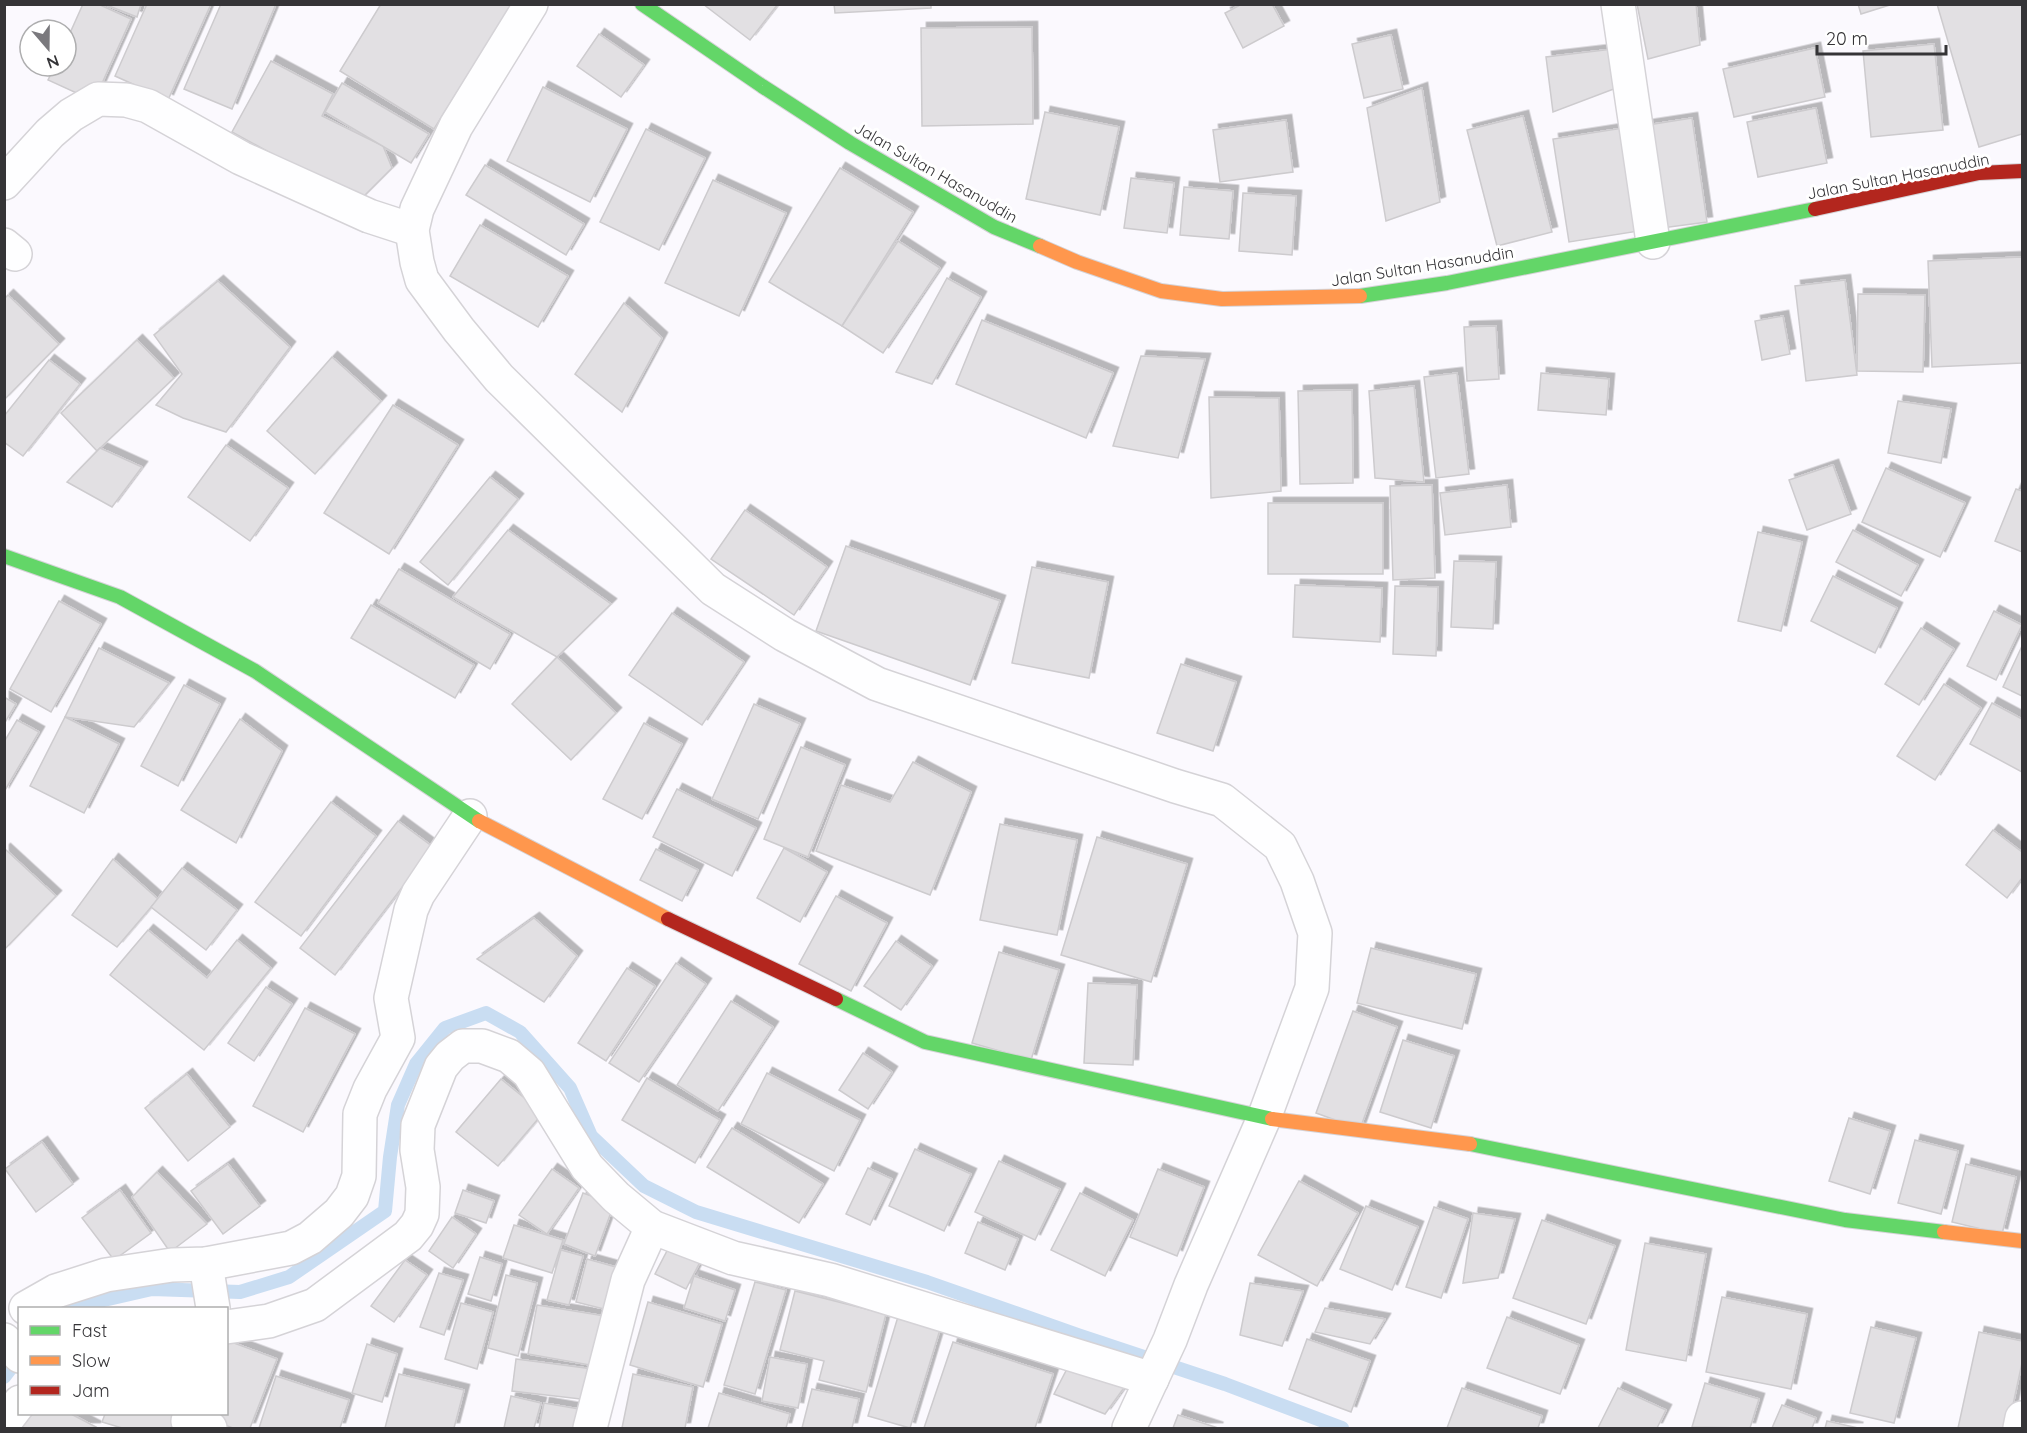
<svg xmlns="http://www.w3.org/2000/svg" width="2027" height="1433" font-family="Quicksand,sans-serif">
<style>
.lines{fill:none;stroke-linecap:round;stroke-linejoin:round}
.stream{stroke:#c9ddf2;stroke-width:14}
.building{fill:#e2e0e3;stroke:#cdcbce;stroke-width:1.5;filter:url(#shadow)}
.street-casing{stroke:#d5d3d7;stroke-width:36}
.fast-casing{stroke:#d5d3d7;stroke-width:16}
.slow-casing{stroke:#d5d3d7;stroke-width:16}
.jam-casing{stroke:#d5d3d7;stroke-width:16}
.street{stroke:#fefeff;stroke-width:33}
.fast{stroke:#63d668;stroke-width:14}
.slow{stroke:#ff974d;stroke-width:14}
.jam{stroke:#b3261e;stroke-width:14}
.labels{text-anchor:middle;stroke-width:6;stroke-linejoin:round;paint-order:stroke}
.street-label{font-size:16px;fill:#353437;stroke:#fff}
</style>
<defs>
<filter id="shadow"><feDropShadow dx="5.5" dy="-5.5" stdDeviation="0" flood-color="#0004"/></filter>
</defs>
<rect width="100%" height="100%" fill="#fbf9fe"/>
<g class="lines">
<g class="stream">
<polyline points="69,1308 152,1289 240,1292 289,1277 385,1211 390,1157 398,1105 416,1064 445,1028 486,1013 520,1032 570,1088 591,1136 644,1186 696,1212 927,1282 1078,1335 1225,1384 1342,1428"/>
<polyline points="4,1377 20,1356"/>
</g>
</g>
<g class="building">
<polygon points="83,4 98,4 131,19 94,101 48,80 55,66 66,66 66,42"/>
<polygon points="104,4 141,4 137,17"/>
<polygon points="147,4 211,4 168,100 115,76"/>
<polygon points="221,4 276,4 232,109 184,89"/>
<polygon points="381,4 512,4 434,129 340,71"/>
<polygon points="703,4 778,4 750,40"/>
<polygon points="834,4 931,4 931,8 835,13"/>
<polygon points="1242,4 1272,4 1284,26 1243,48 1225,13"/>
<polygon points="1637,4 1696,4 1700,45 1648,59"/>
<polygon points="1858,4 1893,4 1861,14"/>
<polygon points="1937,4 2022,4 2022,134 1979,147"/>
<polygon points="1032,27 1033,124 922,126 921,28"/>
<polygon points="599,34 644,65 621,97 577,66"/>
<polygon points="1391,35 1403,89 1364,98 1352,44"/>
<polygon points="1934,44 1943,130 1871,137 1863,51"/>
<polygon points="1815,48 1825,97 1734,117 1723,69"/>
<polygon points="1613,49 1619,87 1553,112 1546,57"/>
<polygon points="271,61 333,94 322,116 383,146 392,168 359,201 232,132"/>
<polygon points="342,83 429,134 411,163 325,112"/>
<polygon points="543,87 627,129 590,202 507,161"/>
<polygon points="1422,88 1440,202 1386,221 1367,108"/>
<polygon points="1816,108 1827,163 1758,177 1747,122"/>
<polygon points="1045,112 1119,127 1100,215 1026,199"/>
<polygon points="1523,116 1552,232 1497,246 1467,130"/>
<polygon points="1692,118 1707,222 1662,228 1648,125"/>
<polygon points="1286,120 1293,172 1220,182 1213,130"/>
<polygon points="1623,128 1639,231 1569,242 1553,139"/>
<polygon points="646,129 705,158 659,250 600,222"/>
<polygon points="485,165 584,224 566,255 466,195"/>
<polygon points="840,168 913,212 842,326 769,282"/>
<polygon points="1131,178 1174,183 1167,233 1124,228"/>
<polygon points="713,180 786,213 739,316 665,283"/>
<polygon points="1184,187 1233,191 1229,239 1180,235"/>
<polygon points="1243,193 1296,196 1292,255 1239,251"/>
<polygon points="480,225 568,276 538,327 450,276"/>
<polygon points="898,241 940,268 883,353 842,326"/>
<polygon points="2022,257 2022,363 1932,367 1928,261"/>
<polygon points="947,278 981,297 932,384 896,372"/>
<polygon points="1845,280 1857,375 1806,381 1795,286"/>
<polygon points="218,281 290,347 226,432 183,418 156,405 182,374 154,335"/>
<polygon points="1858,294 1925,295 1923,372 1857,371"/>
<polygon points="8,295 59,344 4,400 4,299"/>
<polygon points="624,303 662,338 622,412 575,374"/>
<polygon points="1783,316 1790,354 1762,360 1755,321"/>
<polygon points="982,320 1113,373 1086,438 956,384"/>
<polygon points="1496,326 1499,379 1467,381 1464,327"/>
<polygon points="137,340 174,378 97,451 61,413"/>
<polygon points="1141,356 1205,359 1178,458 1113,446"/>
<polygon points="332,357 381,401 315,474 267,431"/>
<polygon points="49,360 80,384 23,456 4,442 4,416"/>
<polygon points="1457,373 1469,474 1436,478 1424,377"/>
<polygon points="1541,373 1609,379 1606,415 1538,410"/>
<polygon points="1414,386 1424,482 1375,478 1369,391"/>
<polygon points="1352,390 1353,483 1300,484 1298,391"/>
<polygon points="1209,397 1279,398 1281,491 1211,498"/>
<polygon points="1898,401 1951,409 1941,463 1888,453"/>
<polygon points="393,405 458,445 389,554 324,513"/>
<polygon points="226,445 288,488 250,541 188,497"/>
<polygon points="100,448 142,467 112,507 67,482"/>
<polygon points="1833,465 1851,514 1807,530 1789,480"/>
<polygon points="1886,468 1965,503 1940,557 1862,522"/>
<polygon points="490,477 518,499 448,585 420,562"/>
<polygon points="1432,485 1435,578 1393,580 1390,486"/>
<polygon points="1507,485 1511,527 1445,535 1440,493"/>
<polygon points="2016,489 2022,491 2022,552 1995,541"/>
<rect x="1268" y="503" width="115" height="71"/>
<polygon points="745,510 827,567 794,615 711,559"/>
<polygon points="508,530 611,604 557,657 453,597"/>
<polygon points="1853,530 1918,565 1901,596 1836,562"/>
<polygon points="1758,532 1802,542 1781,631 1738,621"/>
<polygon points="846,546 1000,601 970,685 816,631"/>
<polygon points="1454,561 1496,562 1493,629 1451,627"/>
<polygon points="1032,567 1108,582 1089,678 1012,663"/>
<polygon points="399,569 510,634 490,669 378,603"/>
<polygon points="1833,576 1897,608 1875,653 1811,621"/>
<polygon points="1295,585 1382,588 1380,642 1293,637"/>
<polygon points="1395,586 1438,587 1436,656 1393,654"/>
<polygon points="59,601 101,624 51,712 10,689"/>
<polygon points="371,605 474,665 455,698 351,638"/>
<polygon points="1994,611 2022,625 1996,680 1967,666"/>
<polygon points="672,613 744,662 702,725 629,675"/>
<polygon points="1921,628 1954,649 1919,705 1885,684"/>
<polygon points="2022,646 2022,696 2003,687"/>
<polygon points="99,648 169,683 134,727 65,717"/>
<polygon points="557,657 616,713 571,760 512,704"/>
<polygon points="1181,664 1236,682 1213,751 1157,733"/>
<polygon points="1944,684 1981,708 1935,780 1897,756"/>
<polygon points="184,685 220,704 178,786 141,766"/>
<polygon points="4,697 16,704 4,724"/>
<polygon points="1992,703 2022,719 2022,772 1970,744"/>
<polygon points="754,704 800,724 758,819 712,799"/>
<polygon points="65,717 119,744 84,813 30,786"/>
<polygon points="240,719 282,751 236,843 181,810"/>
<polygon points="17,720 39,732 4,792 4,742"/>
<polygon points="644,723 682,744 642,819 603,799"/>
<polygon points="801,747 845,765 808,857 764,839"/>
<polygon points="913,762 971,792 930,895 816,851 841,785 890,802"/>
<polygon points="677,789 756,828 732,876 653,837"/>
<polygon points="331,802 376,836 301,936 255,902"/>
<polygon points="398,821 433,847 335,975 300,948"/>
<polygon points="1000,824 1077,840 1057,935 980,920"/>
<polygon points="1993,830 2022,852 2022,878 2007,898 1966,865"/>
<polygon points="1097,837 1187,864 1151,982 1061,955"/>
<polygon points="784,848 827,872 800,922 757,898"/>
<polygon points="5,849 56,896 4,950 4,850"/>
<polygon points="656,849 698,870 682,901 640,880"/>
<polygon points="113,859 158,899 117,947 72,915"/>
<polygon points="182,868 237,910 206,950 151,907"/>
<polygon points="836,896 887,923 851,991 799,964"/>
<polygon points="534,918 577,956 544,1002 477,959"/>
<polygon points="148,930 207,978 237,940 271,968 204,1050 110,975"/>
<polygon points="896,941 932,966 901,1010 864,986"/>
<polygon points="1371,948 1476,974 1462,1029 1357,1003"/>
<polygon points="999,952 1059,970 1031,1060 972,1043"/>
<polygon points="676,963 706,984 639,1082 609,1063"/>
<polygon points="627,968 655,986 606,1061 578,1043"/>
<polygon points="1088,983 1137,985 1133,1065 1084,1063"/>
<polygon points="266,987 292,1004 254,1061 228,1043"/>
<polygon points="731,1001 773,1027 718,1111 677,1085"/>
<polygon points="305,1008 355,1034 303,1132 253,1106"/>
<polygon points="1353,1011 1397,1027 1360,1129 1316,1113"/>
<polygon points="1403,1040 1454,1056 1431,1128 1380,1112"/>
<polygon points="863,1053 892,1072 868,1109 839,1090"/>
<polygon points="767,1073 860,1120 834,1171 741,1124"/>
<polygon points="187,1074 230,1127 188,1161 145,1108"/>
<polygon points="647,1078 720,1120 695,1163 622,1120"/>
<polygon points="501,1079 543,1113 498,1166 456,1132"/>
<polygon points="1849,1118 1890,1131 1870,1194 1829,1181"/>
<polygon points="732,1128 823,1184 799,1223 707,1167"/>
<polygon points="1915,1140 1958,1151 1941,1214 1898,1203"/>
<polygon points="42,1142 73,1184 36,1212 5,1169"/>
<polygon points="915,1149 971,1174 944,1231 889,1206"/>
<polygon points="999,1161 1060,1189 1035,1240 975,1212"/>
<polygon points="228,1164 260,1206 223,1234 191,1191"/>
<polygon points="1966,1164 2016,1177 2002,1234 1952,1222"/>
<polygon points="868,1168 892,1179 870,1225 846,1214"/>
<polygon points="552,1169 579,1188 547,1234 519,1215"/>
<polygon points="1158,1169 1204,1187 1177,1256 1130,1237"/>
<polygon points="157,1172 207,1224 170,1252 132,1197"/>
<polygon points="1299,1181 1358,1213 1317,1286 1258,1255"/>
<polygon points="120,1190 151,1233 114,1260 82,1218"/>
<polygon points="463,1190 494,1201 486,1223 455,1213"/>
<polygon points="583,1193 614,1204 595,1256 564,1244"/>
<polygon points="1080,1193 1133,1220 1105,1276 1051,1250"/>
<polygon points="1366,1206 1418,1227 1392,1290 1340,1269"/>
<polygon points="1434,1207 1468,1219 1441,1298 1406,1287"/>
<polygon points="1473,1213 1515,1219 1498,1278 1463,1283"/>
<polygon points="452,1217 476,1234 453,1268 429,1251"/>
<polygon points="1542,1220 1615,1246 1586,1324 1513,1298"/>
<polygon points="978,1222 1018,1239 1005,1270 965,1253"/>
<polygon points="514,1225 563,1240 552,1273 503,1258"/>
<polygon points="1645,1243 1706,1254 1686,1361 1626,1350"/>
<polygon points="669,1247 700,1262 686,1289 655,1274"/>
<polygon points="561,1250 583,1256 569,1305 547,1300"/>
<polygon points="480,1257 502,1264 491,1301 468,1294"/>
<polygon points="587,1259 623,1269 612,1311 576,1302"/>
<polygon points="405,1260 427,1275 394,1322 371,1306"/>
<polygon points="439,1273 463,1280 444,1335 420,1327"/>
<polygon points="506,1275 537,1283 518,1356 488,1348"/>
<polygon points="694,1276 735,1290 725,1321 684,1308"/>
<polygon points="755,1282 786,1290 755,1394 724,1385"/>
<polygon points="1250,1283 1303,1291 1282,1346 1240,1335"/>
<polygon points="795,1291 886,1314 866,1392 819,1380 824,1361 780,1350"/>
<polygon points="1722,1297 1807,1314 1791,1389 1706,1372"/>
<polygon points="648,1302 722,1324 703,1387 630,1365"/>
<polygon points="461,1303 493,1312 477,1369 445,1359"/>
<polygon points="537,1305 611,1317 601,1367 528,1354"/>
<polygon points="1325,1308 1385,1319 1370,1344 1315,1332"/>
<polygon points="900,1310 942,1323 910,1428 868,1416"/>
<polygon points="1507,1317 1579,1345 1560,1394 1487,1368"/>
<polygon points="1871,1327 1916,1338 1894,1423 1850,1413"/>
<polygon points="1979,1332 2022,1341 2022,1363 2008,1428 1958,1428"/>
<polygon points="1307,1339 1370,1361 1351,1412 1289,1389"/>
<polygon points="226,1340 277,1359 250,1428 233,1428 194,1414 226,1414"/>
<polygon points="953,1342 1053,1374 1035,1428 924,1428"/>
<polygon points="367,1344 397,1354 382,1402 352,1393"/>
<polygon points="770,1357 807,1364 798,1408 762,1401"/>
<polygon points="516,1359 593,1369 589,1400 512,1391"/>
<polygon points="1070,1363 1126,1385 1105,1414 1054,1394"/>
<polygon points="399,1374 464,1390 454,1428 385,1428"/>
<polygon points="633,1374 693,1387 685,1428 622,1428"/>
<polygon points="276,1376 349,1400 340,1428 259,1428"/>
<polygon points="1705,1383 1759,1399 1750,1428 1692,1427"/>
<polygon points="1462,1388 1542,1416 1538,1428 1447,1428"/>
<polygon points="1618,1388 1666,1410 1657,1428 1598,1428"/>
<polygon points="812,1389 859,1399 852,1428 802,1428"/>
<polygon points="719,1393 790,1414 786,1428 708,1428"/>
<polygon points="511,1396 541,1403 534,1428 504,1428"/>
<polygon points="544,1403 585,1410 582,1428 539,1428"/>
<polygon points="1782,1405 1816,1418 1812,1428 1772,1428"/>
<polygon points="25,1414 71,1414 96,1427 95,1428 16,1428"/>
<polygon points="105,1414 180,1414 175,1428 122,1428 102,1422"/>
<polygon points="1178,1415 1218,1428 1173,1428"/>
<polygon points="1827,1421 1858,1428 1825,1428"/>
</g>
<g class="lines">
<defs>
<g id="street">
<polyline points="531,4 456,126 417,209 412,230 417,262 422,280 459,330 499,378 713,589 785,635 877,684 1175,786 1222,800 1280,846 1297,881 1315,933 1312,988 1264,1118 1191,1285 1170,1340 1129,1428"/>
<polyline points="1618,4 1653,242"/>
<polyline points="4,183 50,133 71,115 98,99 126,100 148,106 241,158 369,216 412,230"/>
<polyline points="4,245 15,254"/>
<polyline points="206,1264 213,1308"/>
<polyline points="26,1308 56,1291 106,1275 172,1265 206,1264 291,1248 310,1238 339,1213 352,1196 359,1176 360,1114 370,1089 398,1038 391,998 411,910 418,894 470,816"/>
<polyline points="226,1327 269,1321 315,1305 408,1236 417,1225 422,1214 423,1187 417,1150 418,1125 441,1067 450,1056 463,1046 482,1046 509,1056 529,1073 587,1167 616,1197 652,1227 733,1258 830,1280 1152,1379"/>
<polyline points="4,1340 20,1356"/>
<polyline points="188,1421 210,1428"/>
<polyline points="4,1423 20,1402"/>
<polyline points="590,1428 628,1280 652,1227"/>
<polyline points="2020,1428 2022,1418"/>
</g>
<g id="fast">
<polyline points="642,4 762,86 850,143 994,227 1040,246"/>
<polyline points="1360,296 1447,283 1815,209"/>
<polyline points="4,556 120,597 255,671 479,821"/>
<polyline points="836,999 925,1042 1272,1119"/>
<polyline points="1470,1144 1845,1220 1944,1232"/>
</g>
<g id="slow">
<polyline points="1040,246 1077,262 1161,291 1222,299 1360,296"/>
<polyline points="479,821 668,919"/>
<polyline points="1272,1119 1470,1144"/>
<polyline points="1944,1232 2022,1241"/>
</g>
<g id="jam">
<polyline points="1815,209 1979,173 2022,171"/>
<polyline points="668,919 836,999"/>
</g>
</defs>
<use href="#street" class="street-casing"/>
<use href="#fast" class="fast-casing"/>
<use href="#slow" class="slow-casing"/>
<use href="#jam" class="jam-casing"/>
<use href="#street" class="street"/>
<use href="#fast" class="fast"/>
<use href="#slow" class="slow"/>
<use href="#jam" class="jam"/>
</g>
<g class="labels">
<g class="street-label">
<text transform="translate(936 172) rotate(30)" y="6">Jalan Sultan Hasanuddin</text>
<text transform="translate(1898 176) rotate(-11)" y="6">Jalan Sultan Hasanuddin</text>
<text transform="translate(1422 266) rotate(-9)" y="6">Jalan Sultan Hasanuddin</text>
</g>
</g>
<rect width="2027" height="1433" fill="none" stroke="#353437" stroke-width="12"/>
<rect x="18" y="1307" width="210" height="108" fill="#ffffff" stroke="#aeaeaf" stroke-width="1.5"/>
<rect x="30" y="1326" width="30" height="9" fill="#63d668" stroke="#aeaeaf" stroke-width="1.5"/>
<text x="72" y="1337" font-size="18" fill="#353437">Fast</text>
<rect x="30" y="1356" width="30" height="9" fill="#ff974d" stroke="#aeaeaf" stroke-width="1.5"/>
<text x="72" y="1367" font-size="18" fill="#353437">Slow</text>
<rect x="30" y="1386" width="30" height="9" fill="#b3261e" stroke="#aeaeaf" stroke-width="1.5"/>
<text x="72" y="1397" font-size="18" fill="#353437">Jam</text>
<g transform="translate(48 48) rotate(160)"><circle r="28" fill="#ffffff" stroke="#aeaeaf" stroke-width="1.5"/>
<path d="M0-4.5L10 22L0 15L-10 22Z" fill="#7a797d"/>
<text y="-9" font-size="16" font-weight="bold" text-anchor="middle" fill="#353437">N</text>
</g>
<path d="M1817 45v9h129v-9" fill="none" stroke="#353437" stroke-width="3"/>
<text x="1826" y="45" font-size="18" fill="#353437" stroke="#ffffff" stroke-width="4.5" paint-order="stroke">20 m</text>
</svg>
